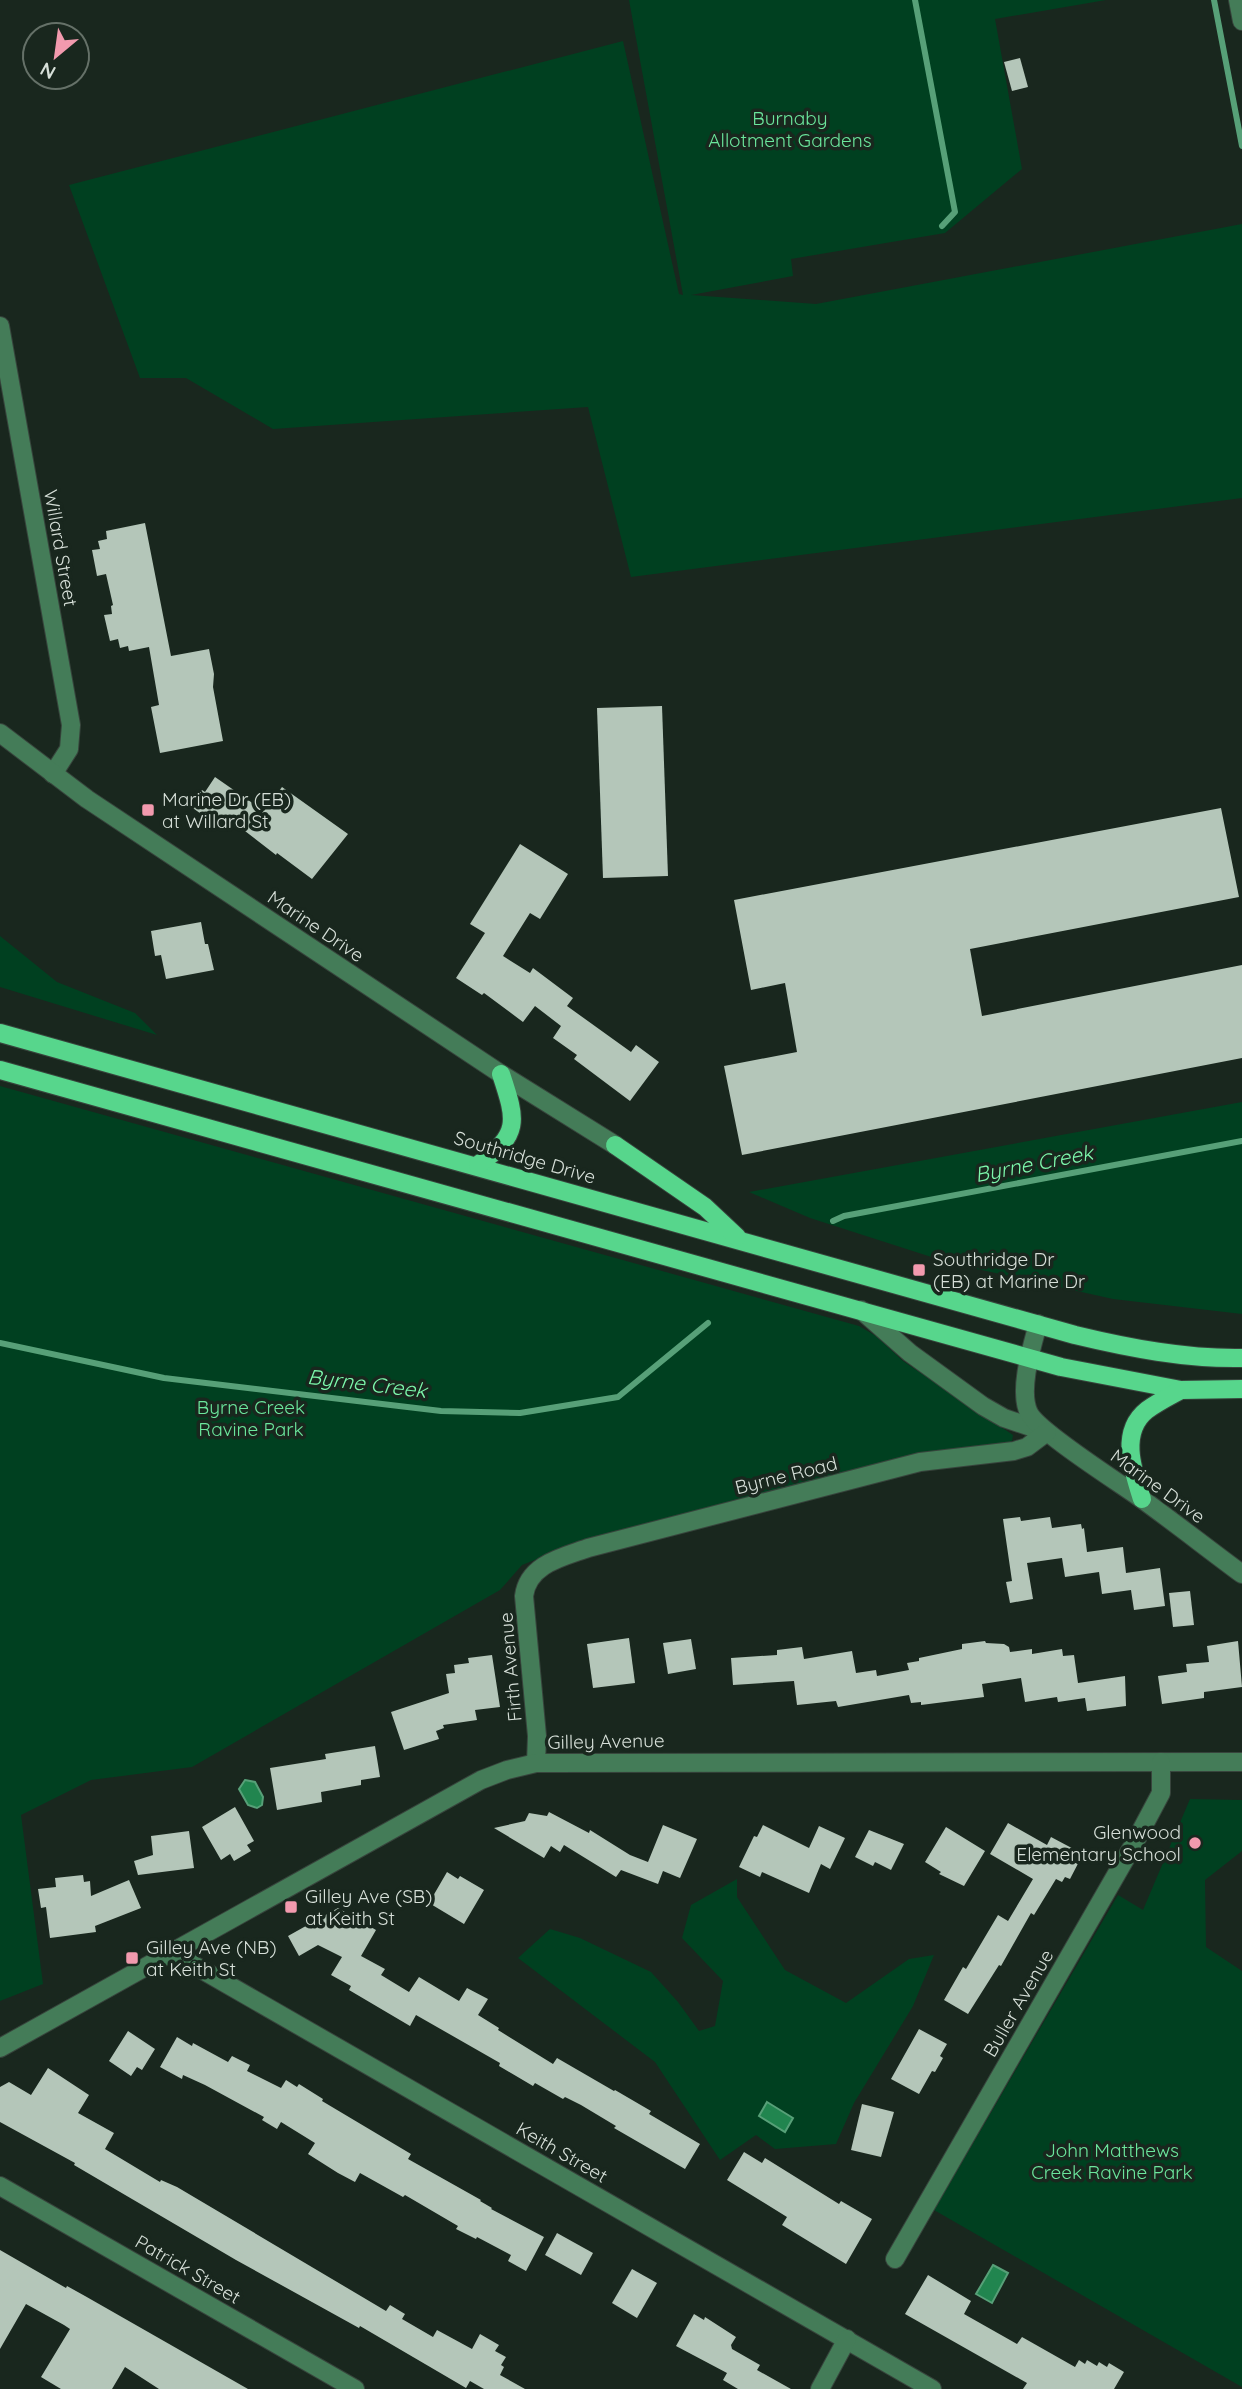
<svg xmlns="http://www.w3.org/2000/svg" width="1242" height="2389" font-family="Quicksand,sans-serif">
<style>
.green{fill:#004020}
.water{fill:#21854f;stroke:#57a078;stroke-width:2}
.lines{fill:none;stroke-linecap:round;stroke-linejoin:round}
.stream{stroke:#57a078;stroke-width:6}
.building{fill:#b4c6b9}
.minor-casing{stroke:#37443c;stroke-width:20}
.major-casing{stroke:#37443c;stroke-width:20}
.minor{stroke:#447c58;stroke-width:18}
.major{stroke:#57d68c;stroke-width:18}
.poi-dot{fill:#f29aae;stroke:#19271e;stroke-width:2.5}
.labels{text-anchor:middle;stroke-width:7;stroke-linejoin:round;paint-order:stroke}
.park-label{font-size:19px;fill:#6be69c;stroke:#19271e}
.street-label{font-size:19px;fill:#d6dfd8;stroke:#19271e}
.poi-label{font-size:19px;fill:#d6dfd8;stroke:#19271e;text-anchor:start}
.water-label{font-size:21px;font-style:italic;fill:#7df8ac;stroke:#19271e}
</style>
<rect width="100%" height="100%" fill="#19271e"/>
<g class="green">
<polygon points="629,0 1106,0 995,19 1022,169 945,233 791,259 793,276 691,295 816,304 1242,224 1242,498 631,577 588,407 273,429 186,378 140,378 69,185 623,41 679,294 683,295"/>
<polygon points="0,936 57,982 135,1013 157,1035 0,987"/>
<polygon points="0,1086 859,1326 876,1336 903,1361 1013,1435 1012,1441 1003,1447 950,1450 918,1455 866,1471 585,1540 522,1565 500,1590 192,1767 91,1780 21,1815 43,1984 0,2001"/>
<polygon points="1242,1102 1242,1314 1113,1299 950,1263 810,1218 749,1192"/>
<polygon points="1190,1799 1242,1800 1242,1851 1205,1880 1206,1947 1242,1971 1242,2387 934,2210 1118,1895 1143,1910"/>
<polygon points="737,1879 737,1897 785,1970 846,2003 909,1959 934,1955 913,2006 854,2103 836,2144 775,2149 756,2135 720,2160 655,2062 518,1958 550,1929 580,1938 651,1972 678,2002 699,2031 715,2026 723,1981 682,1938 691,1905"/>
</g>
<g class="water">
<polygon points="245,1780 255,1782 263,1797 262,1805 257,1808 248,1805 239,1789"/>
<polygon points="767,2102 793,2118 785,2132 759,2116"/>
<polygon points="993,2265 1008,2273 992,2303 976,2294"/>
</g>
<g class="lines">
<g class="stream">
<polyline points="915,0 955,212 942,226"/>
<polyline points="1214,0 1242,146"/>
<polyline points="833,1221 844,1216 1242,1141"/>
<polyline points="0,1343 164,1378 441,1411 520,1413 618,1397 708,1323"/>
</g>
</g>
<g class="building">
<polygon points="1020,58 1028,87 1012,91 1004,62"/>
<polygon points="145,523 171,656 209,649 214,674 213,687 223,741 160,753 151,707 159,705 149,647 129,651 128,646 120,648 118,639 110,641 104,615 112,614 111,606 113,605 106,574 97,576 92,550 100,549 98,541 107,539 106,531"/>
<polygon points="662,706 668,876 603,878 597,708"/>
<polygon points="215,777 264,811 282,787 348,834 312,879 277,853 276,855 232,821 225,831 190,806 202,790 205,792"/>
<polygon points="1221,808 1239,897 970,949 982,1016 1242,965 1242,1058 742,1155 724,1066 797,1052 785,983 751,990 734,900"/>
<polygon points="520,844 568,874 540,919 530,913 503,956 530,973 533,968 573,998 567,1006 631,1052 636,1045 659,1062 630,1101 574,1059 577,1055 553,1038 561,1026 535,1006 523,1022 484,993 482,995 456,978 485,933 470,924"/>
<polygon points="201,922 205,944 208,944 214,970 166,979 161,955 155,956 151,931"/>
<polygon points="1020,1517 1021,1521 1050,1517 1052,1528 1081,1524 1082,1529 1084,1528 1087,1552 1123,1547 1126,1573 1160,1568 1165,1606 1134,1610 1131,1590 1102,1594 1099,1572 1065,1577 1062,1558 1027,1563 1033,1599 1010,1603 1006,1582 1012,1581 1003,1519"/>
<polygon points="1190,1591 1194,1625 1173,1627 1169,1593"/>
<polygon points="629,1638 635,1683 593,1688 587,1644"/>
<polygon points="691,1639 696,1669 668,1674 663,1643"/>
<polygon points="985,1641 986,1643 1004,1644 1009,1647 1010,1652 1032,1649 1032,1654 1062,1649 1063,1656 1074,1655 1078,1683 1125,1676 1126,1706 1087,1711 1085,1698 1058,1702 1057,1697 1025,1702 1021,1678 982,1684 984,1697 921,1705 921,1702 911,1703 909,1695 838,1707 836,1701 797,1705 794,1681 733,1685 731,1658 777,1655 777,1650 802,1647 804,1659 852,1651 856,1673 876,1670 877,1676 909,1670 907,1663 919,1661 919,1658 962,1649 962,1644"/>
<polygon points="1238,1641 1242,1687 1204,1692 1204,1698 1162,1704 1158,1676 1187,1672 1186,1664 1209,1662 1207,1646"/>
<polygon points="492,1655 500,1707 475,1710 477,1720 443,1725 444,1728 436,1731 439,1739 404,1750 391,1712 449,1693 446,1674 455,1673 454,1665 469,1663 468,1658"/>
<polygon points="375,1746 380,1777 361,1780 361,1785 321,1792 322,1802 277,1810 270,1768 326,1759 325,1754"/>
<polygon points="235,1807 254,1841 247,1845 251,1851 234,1861 230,1854 221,1860 202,1827"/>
<polygon points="549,1812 589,1833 590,1830 630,1855 648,1862 663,1825 697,1839 680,1878 663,1871 658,1884 621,1870 616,1877 564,1845 560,1852 551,1846 544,1858 494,1828 525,1821 529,1813 547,1816"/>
<polygon points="1008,1823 1047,1845 1051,1837 1083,1854 1070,1879 1065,1877 1062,1882 1056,1879 1034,1915 1031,1913 1001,1966 999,1965 968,2014 944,2000 963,1967 966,1969 998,1915 1008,1921 1033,1879 990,1854"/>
<polygon points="763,1825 809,1848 819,1826 845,1838 830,1869 821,1864 809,1893 762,1872 760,1877 739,1867 754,1836 757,1837"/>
<polygon points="946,1827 985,1851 964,1886 939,1874 941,1872 925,1862"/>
<polygon points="869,1830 904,1844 891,1870 875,1862 873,1866 855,1857"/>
<polygon points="189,1831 194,1868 138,1875 134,1861 153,1855 151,1836"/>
<polygon points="447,1872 458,1879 460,1876 484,1890 464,1924 429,1903"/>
<polygon points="83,1875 84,1882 90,1881 91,1896 129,1880 141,1908 95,1926 96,1932 50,1938 46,1907 41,1908 38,1889 56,1887 55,1878"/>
<polygon points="338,1908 376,1930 361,1956 385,1969 381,1975 409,1992 419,1977 459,2001 467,1988 488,1999 478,2015 499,2028 498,2030 553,2064 557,2058 614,2091 615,2090 651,2111 649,2114 700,2144 685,2169 614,2128 616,2126 581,2105 565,2097 563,2099 535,2083 533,2086 499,2066 500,2063 416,2015 410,2026 349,1990 351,1986 331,1975 342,1957 318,1945 299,1956 288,1936"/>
<polygon points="919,2029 947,2044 940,2056 943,2058 935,2072 932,2071 919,2094 891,2079"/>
<polygon points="128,2031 155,2049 142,2070 137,2067 131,2076 109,2061"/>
<polygon points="177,2037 192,2046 193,2043 228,2062 232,2056 250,2065 247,2071 281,2088 286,2080 297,2087 299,2084 323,2099 322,2101 411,2154 408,2159 481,2200 480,2201 492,2208 491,2209 544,2237 526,2271 508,2261 511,2255 477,2237 476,2239 456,2229 458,2226 405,2195 403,2197 360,2173 355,2182 338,2173 308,2154 315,2143 281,2122 277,2129 262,2120 264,2117 205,2085 183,2075 182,2079 160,2067"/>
<polygon points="48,2068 89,2095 78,2113 114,2133 105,2149 160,2182 161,2180 177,2187 386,2311 390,2305 405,2314 402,2319 433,2337 437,2330 472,2349 480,2334 499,2345 495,2351 506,2357 501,2365 504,2367 500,2375 525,2389 484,2389 470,2381 466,2388 360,2326 359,2328 236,2260 74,2165 75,2163 0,2122 0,2087 9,2082 31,2095"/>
<polygon points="862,2104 894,2112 881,2157 851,2150"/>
<polygon points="744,2152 762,2163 765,2158 839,2204 841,2201 872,2219 846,2264 782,2225 787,2217 727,2180"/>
<polygon points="557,2233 593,2253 581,2275 545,2255"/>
<polygon points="0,2250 66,2288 67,2286 85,2296 248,2389 159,2389 125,2367 112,2389 61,2389 41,2377 70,2329 64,2325 26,2304 0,2349"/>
<polygon points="632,2269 657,2283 637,2318 612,2303"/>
<polygon points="928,2275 971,2301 964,2314 1017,2344 1022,2337 1075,2367 1079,2360 1085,2364 1087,2360 1097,2366 1099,2362 1107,2367 1109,2363 1124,2372 1114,2389 1023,2389 1027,2383 905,2314"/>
<polygon points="694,2314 704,2320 705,2317 736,2337 731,2345 732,2349 760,2365 757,2370 791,2389 738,2389 723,2380 727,2373 676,2346"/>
</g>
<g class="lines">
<defs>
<g id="minor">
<polyline points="1238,0 1242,21"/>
<polyline points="0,326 71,725 69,749 53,774"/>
<polyline points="0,733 87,799 501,1074 615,1145"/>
<polyline points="861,1310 910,1353 983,1406 1004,1418 1043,1431"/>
<path d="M1038 1324C1032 1346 1018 1391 1029 1413 1039 1432 1118 1482 1139 1497 1174 1522 1208 1549 1242 1574"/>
<path d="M536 1763 537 1736 524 1596C528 1564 563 1557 588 1548L920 1462 1014 1451 1027 1447 1047 1432"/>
<polyline points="171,1952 932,2389"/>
<polyline points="0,2048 481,1780 507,1770 536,1763 1242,1762"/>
<polyline points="0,2186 355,2389"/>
<polyline points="895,2259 1135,1842 1161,1793 1161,1762"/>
<polyline points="820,2389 847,2339"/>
</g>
<g id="major">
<path d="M0 1033 1075 1335C1129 1348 1186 1359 1242 1358"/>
<polyline points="0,1070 1061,1367 1181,1390 1242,1389"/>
<polyline points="615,1145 705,1207 737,1237"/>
<path d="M478 1165C520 1134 517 1122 501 1074"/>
<path d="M1142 1499C1133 1471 1119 1432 1147 1410 1158 1402 1170 1396 1181 1390"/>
</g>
</defs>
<use href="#minor" class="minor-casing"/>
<use href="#major" class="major-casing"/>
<use href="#minor" class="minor"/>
<use href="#major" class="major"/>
</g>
<g class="poi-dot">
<rect x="141" y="803" width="14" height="14" rx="3.5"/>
<rect x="912" y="1263" width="14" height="14" rx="3.5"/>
<circle cx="1195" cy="1843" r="7"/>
<rect x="284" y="1900" width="14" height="14" rx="3.5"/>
<rect x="125" y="1951" width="14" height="14" rx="3.5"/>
</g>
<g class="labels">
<g class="park-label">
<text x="790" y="125">Burnaby<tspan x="790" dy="22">Allotment Gardens</tspan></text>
<text x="251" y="1414">Byrne Creek<tspan x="251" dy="22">Ravine Park</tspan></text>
<text x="1112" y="2157">John Matthews<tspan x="1112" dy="22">Creek Ravine Park</tspan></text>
</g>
<g class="street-label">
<text transform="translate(61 548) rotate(80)" y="7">Willard Street</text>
<text transform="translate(316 926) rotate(34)" y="7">Marine Drive</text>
<text transform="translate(525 1157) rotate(16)" y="7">Southridge Drive</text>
<text transform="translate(786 1475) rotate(-14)" y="7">Byrne Road</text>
<text transform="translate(1158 1486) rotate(36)" y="7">Marine Drive</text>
<text transform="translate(510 1667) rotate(-95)" y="7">Firth Avenue</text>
<text transform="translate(606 1741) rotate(-1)" y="7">Gilley Avenue</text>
<text transform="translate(1018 2003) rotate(-60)" y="7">Buller Avenue</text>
<text transform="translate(562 2152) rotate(30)" y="7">Keith Street</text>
<text transform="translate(188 2269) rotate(30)" y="7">Patrick Street</text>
</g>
<g class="poi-label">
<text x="162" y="806">Marine Dr (EB)<tspan x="162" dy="22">at Willard St</tspan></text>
<text x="933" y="1266">Southridge Dr<tspan x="933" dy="22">(EB) at Marine Dr</tspan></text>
<text x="1181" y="1839" text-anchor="end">Glenwood<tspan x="1181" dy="22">Elementary School</tspan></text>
<text x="305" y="1903">Gilley Ave (SB)<tspan x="305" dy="22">at Keith St</tspan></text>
<text x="146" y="1954">Gilley Ave (NB)<tspan x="146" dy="22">at Keith St</tspan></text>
</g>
<g class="water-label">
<text transform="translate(1034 1164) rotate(-11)" y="7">Byrne Creek</text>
<text transform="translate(367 1384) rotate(7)" y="7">Byrne Creek</text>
</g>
</g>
<g transform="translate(56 56) rotate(209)"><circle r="33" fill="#19271e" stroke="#657168" stroke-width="2"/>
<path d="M0-5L12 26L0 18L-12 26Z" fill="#f29aae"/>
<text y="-10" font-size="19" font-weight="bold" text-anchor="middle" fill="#d6dfd8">N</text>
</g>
</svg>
